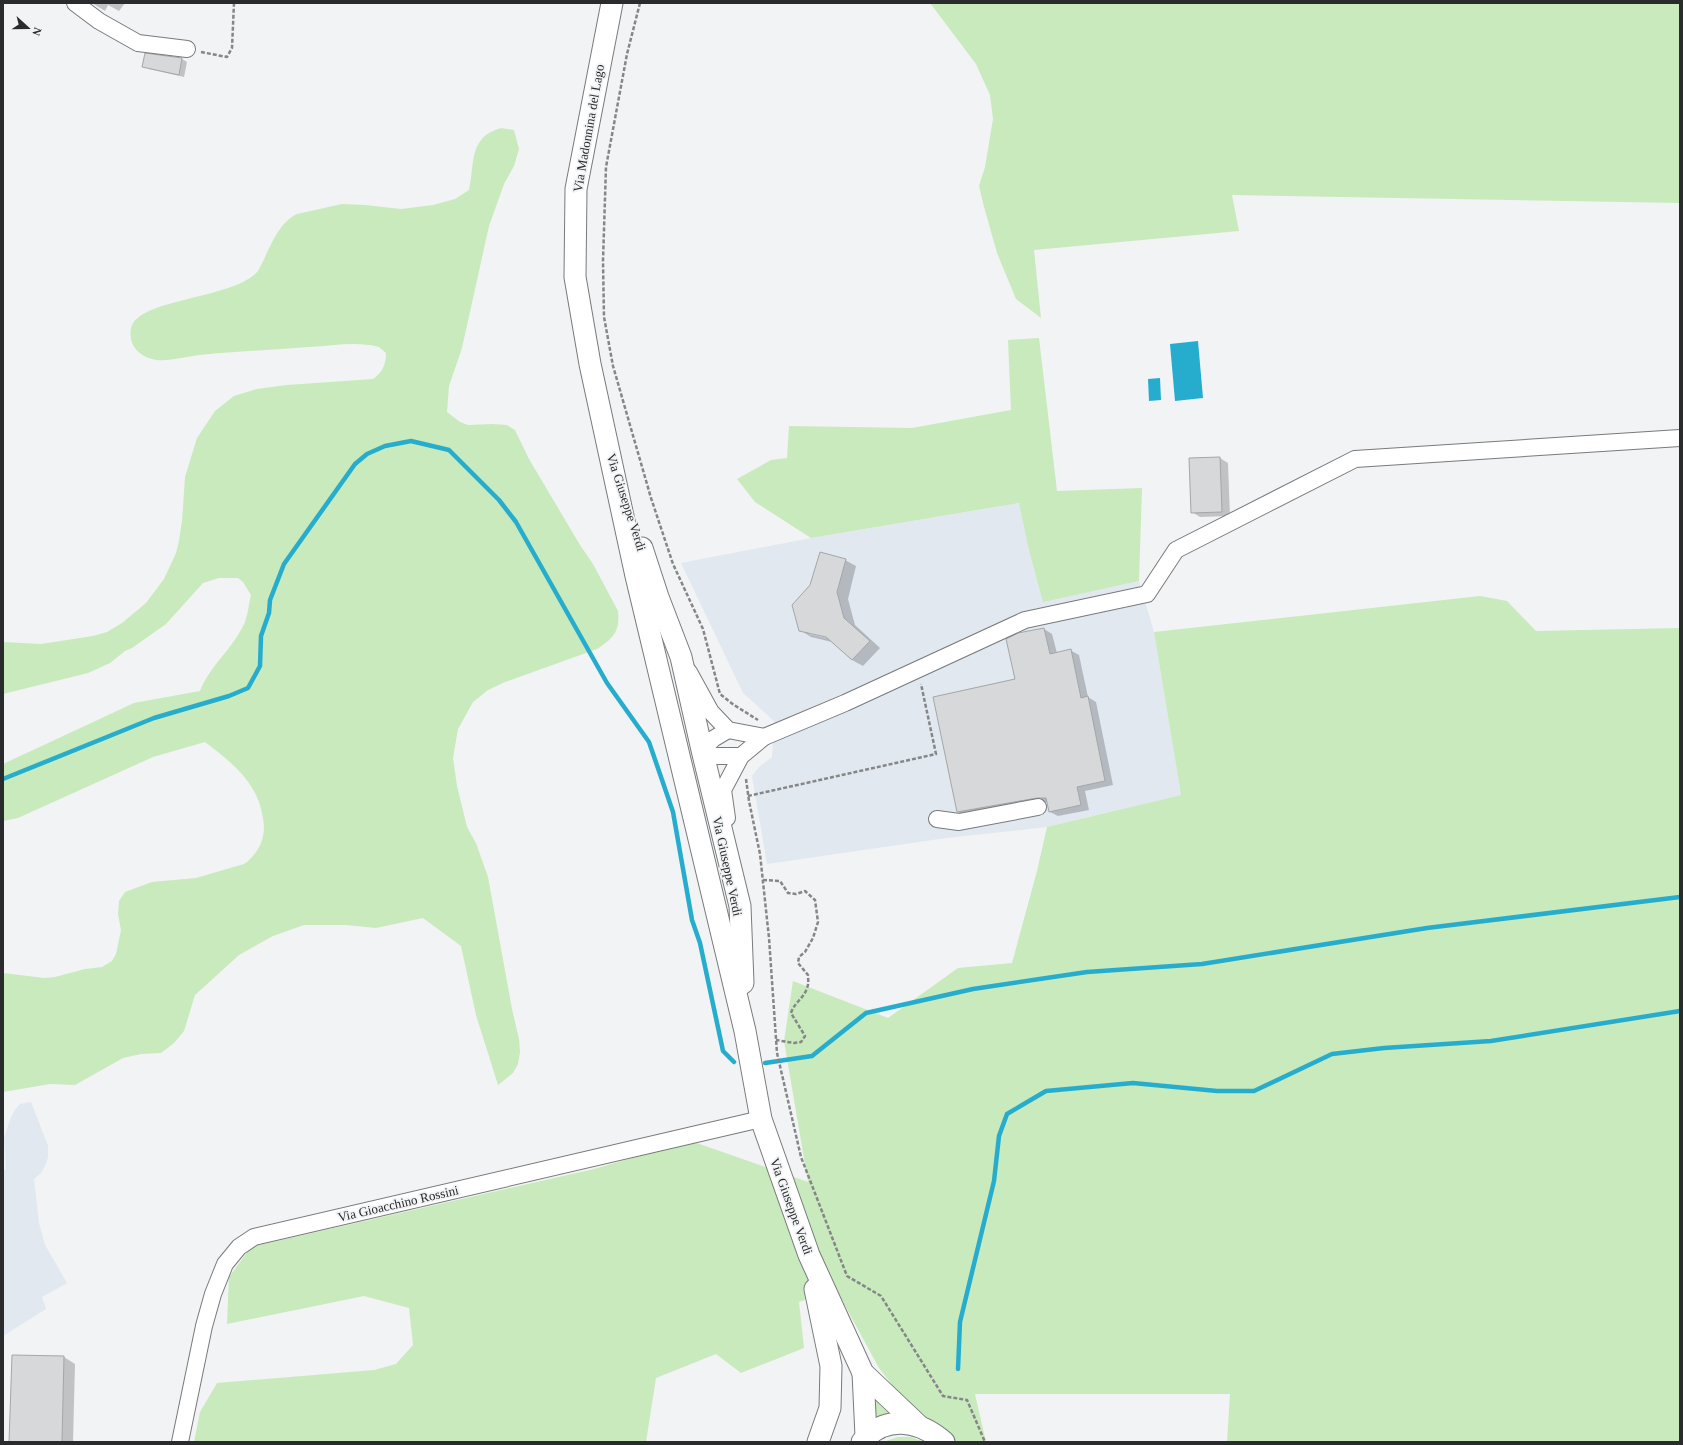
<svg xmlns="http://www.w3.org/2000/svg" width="1683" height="1445" font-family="'Times New Roman',serif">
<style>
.built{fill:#e1e8f0}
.green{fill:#c9eabc}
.water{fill:#26adce}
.shadow{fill:#0003;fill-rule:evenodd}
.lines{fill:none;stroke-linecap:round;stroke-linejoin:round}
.stream{stroke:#26adce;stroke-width:4.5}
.building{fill:#d6d8da;stroke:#a4a6a8}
.minor-casing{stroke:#787a7c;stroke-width:18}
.major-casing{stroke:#787a7c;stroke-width:23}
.path{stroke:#858688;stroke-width:2.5;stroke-dasharray:4 2;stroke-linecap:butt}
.minor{stroke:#fff;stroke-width:16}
.major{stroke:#fff;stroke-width:21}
.labels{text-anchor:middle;stroke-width:3.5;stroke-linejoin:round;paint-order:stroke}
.street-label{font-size:13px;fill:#2a2b2c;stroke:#f1f3f5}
</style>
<rect width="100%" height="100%" fill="#f1f3f5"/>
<g class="built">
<polygon points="1020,503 1043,601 1139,581 1154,632 1181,795 1047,827 946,838 767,864 752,776 759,767 772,757 774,721 743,693 681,563 811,538"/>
<polygon points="31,1102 48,1146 48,1157 45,1166 41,1173 34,1179 39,1223 45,1245 67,1283 42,1297 46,1309 3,1336 3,1171 6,1169 4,1138 11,1117 15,1110 20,1104"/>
</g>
<g class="green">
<polygon points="930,3 1680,3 1680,203 1232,195 1239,231 1034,250 1041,318 1016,299 997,253 983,203 979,186 985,167 993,119 990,95 976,64"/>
<path d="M501 128 514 130 519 149 514 166 504 184 489 226 462 348 449 386 447 412 460 422 468 425 492 424 507 425 515 430 529 459 580 545 593 564 618 611C620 631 614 638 597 649L505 682 488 690 473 702 458 729 453 758 457 786 467 827 476 843 488 877 512 1009 519 1039 520 1052 518 1064 513 1073 498 1085 476 1015 461 946 423 918 376 928 346 925H304L273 936 239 955 195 995 184 1031 174 1043 161 1053 141 1054 123 1058 75 1085 50 1084 3 1092V973L44 978 55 977 85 969 102 967 112 961 116 954 121 930 118 914 119 901 125 892 152 882 196 878 244 864C251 860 260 848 262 840 265 830 264 823 262 813 256 781 230 761 205 742L153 757 18 818 3 821V764L134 703 200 691C210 665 234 648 245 622 248 614 249 603 251 595L243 582 238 578H219L203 583 166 624 132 648 125 651 110 663 88 673 3 694V642L41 644 93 636 107 632 122 623 146 603 164 579 176 553 179 541 182 521 185 477 197 438 215 411 234 396 257 389 287 385 373 379C382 373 386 365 386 353L379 347C357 341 332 346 309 347 273 350 237 351 200 355 187 356 165 363 152 359 137 355 128 343 131 328 138 298 235 299 258 271 269 252 276 224 297 214L342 204 365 205 401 209 433 205 455 199 469 190C475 164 468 137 501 128Z"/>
<polygon points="1039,338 1057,491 1142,488 1139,581 1043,602 1029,550 1019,503 811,538 755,502 737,479 771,460 787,458 789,426 912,428 1011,410 1008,340"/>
<polygon points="1480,596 1507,601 1536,631 1680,628 1680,1442 1227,1442 1230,1394 975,1394 986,1442 955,1442 942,1429 914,1413 879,1368 836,1289 799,1302 804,1348 741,1373 716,1354 656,1378 646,1442 194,1442 200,1412 217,1383 374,1370 396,1364 413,1345 409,1308 364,1296 227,1324 229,1277 251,1247 594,1169 691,1141 808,1182 784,1041 793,981 888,1018 958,968 1012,963 1037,871 1047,827 1181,795 1154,632"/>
<polygon points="869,1387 880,1405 891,1415 871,1423"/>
<polygon points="898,1437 911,1437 924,1442 883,1442"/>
</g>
<g class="water">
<polygon points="1198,341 1203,398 1175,401 1170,344"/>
<polygon points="1160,378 1161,400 1149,401 1148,379"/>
</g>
<g class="shadow">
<polygon points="92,3 125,3 119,11 108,5 105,11"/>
<polygon points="146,55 182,59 187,62 184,77 149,69 144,66"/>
<polygon points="1220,458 1228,463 1230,516 1200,517 1192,512 1190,459"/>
<path d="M845 560 856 566 848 599 855 625 880 648 863 666 852 660 832 642 811 637 800 630 811 586ZM809 632 831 637V639L809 634Z"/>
<polygon points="1044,629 1052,634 1057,653 1070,650 1079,655 1088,697 1096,702 1113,785 1085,791 1089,810 1058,816 1050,812 1048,802 1045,802 966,816 958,812 1016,680"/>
<polygon points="13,1356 64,1357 75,1364 73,1442 10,1442"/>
</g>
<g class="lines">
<g class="stream">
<polyline points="3,779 154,718 229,696 248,688 260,666 261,636 269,613 270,600 284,564 355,464 367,454 385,446 411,441 449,450 499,500 516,522 607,683 649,742 673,812 692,920 700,943 723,1051 734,1062"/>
<polyline points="765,1063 812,1056 866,1013 973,989 1087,972 1202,964 1427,928 1680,897"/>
<polyline points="958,1369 960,1322 994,1181 999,1136 1007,1114 1046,1091 1133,1083 1217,1091 1254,1091 1332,1054 1384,1048 1491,1041 1680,1011"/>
</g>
</g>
<g class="building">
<polygon points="145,53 182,58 179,75 142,67"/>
<polygon points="1220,457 1222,512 1191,513 1189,458"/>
<polygon points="820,552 846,559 837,592 844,618 870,641 852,660 826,637 799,631 792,605 810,585"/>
<polygon points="1044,628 1050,654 1071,649 1081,698 1088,696 1105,781 1077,787 1081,805 1049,812 1046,798 1037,798 957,812 933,697 1015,679 1006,639 1018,633"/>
<polygon points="12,1355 64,1356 62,1442 9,1442"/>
</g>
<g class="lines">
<defs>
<g id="minor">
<polyline points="75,3 99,21 138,43 187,49"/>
<polyline points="689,672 711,712 728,730 764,737"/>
<polyline points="728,730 713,739 702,750 713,756 741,756"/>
<polyline points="727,818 723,790 741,756 764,737 845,703 1025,620 1147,594 1176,550 1355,459 1680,438"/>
<polyline points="937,819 959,822 1038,807"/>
<polyline points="180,1442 204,1326 213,1294 225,1264 239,1247 254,1237 761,1119"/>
</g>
<g id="major">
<polyline points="612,3 576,189 575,277 590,364 636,576 745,1031 761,1119 809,1255 863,1373 919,1426"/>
<polyline points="642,548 658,597 681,657 702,750 740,906 743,983"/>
<polyline points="815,1289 831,1366 830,1408 818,1442"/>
<polyline points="863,1373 866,1436"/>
<path d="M862 1442C885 1414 919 1420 944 1442"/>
</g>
</defs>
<use href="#minor" class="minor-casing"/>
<use href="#major" class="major-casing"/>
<g class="path">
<polyline points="640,3 627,54 606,167 603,261 604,317 613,366 651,498 673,564 703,629 720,694 734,705 758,720"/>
<polyline points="201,52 227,57 232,48 234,3"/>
<polyline points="746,779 749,801 760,854 769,938 777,1053 801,1157 847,1276 881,1296 943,1396 967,1400 985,1442"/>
<polyline points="748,796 936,754 921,684"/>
<path d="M763 880 780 881 788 893 796 894 805 891 815 900 818 922 813 938 805 952 799 957 798 963 808 975C808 979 809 984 807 988 804 998 794 1003 791 1013L805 1036 801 1042 794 1043 776 1040"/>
</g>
<use href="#minor" class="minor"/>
<use href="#major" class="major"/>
</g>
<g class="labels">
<g class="street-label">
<text transform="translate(588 128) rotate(-80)" y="5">Via Madonnina del Lago</text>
<text transform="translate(627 502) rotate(72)" y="5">Via Giuseppe Verdi</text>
<text transform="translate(728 866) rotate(78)" y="5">Via Giuseppe Verdi</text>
<text transform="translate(398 1203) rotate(-13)" y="5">Via Gioacchino Rossini</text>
<text transform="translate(792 1206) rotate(70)" y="5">Via Giuseppe Verdi</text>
</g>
</g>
<rect width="1683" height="1445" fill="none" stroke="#2a2b2c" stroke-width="8"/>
<g transform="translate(28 28) rotate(111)" stroke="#f1f3f5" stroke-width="3" paint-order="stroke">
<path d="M0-3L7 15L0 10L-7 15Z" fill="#2a2b2c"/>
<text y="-6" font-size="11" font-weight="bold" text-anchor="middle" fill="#2a2b2c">N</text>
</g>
</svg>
